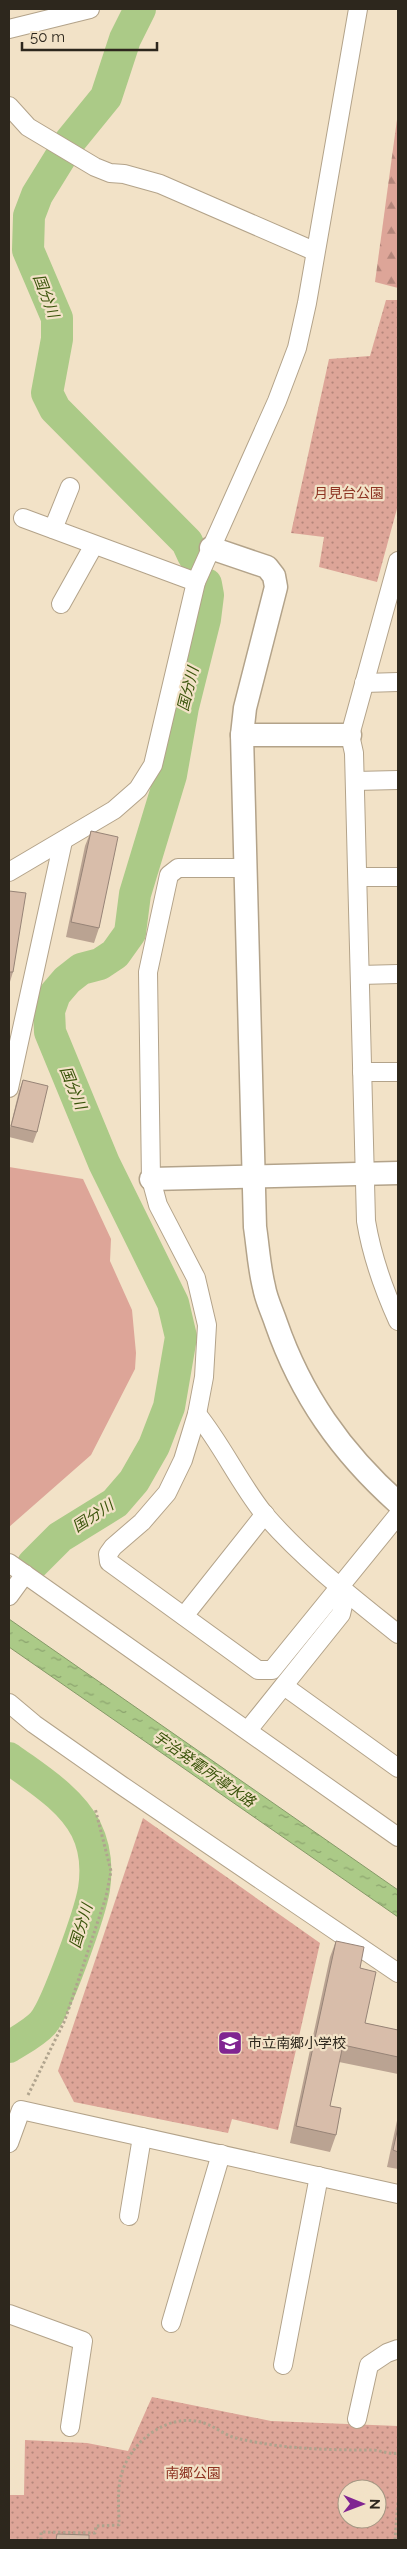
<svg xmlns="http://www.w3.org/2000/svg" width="407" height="2549" font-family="Raleway,'Noto Sans JP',sans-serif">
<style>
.green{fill:url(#green-dots);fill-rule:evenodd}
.forest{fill:url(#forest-firs)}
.pitch{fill:#dda598}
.water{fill:url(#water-ripples);stroke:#859967}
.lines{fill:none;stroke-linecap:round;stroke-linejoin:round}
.river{stroke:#abca87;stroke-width:32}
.minor-casing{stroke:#b3a38a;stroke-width:20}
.tertiary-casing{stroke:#b3a38a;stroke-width:25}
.path{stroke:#b0a48e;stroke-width:3;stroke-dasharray:2.5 2.5;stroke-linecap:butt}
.minor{stroke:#fff;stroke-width:18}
.tertiary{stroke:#fff;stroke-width:22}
.wall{fill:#baa392}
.building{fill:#d8bdaa;stroke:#978477}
.labels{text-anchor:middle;stroke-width:4.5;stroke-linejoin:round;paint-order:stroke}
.park-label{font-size:14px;fill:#8d3322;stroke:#f2e2c7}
.poi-label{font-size:14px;fill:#2d271d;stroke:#f2e2c7;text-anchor:start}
.water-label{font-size:15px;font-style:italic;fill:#3a540b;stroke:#f2e2c7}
</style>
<defs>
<pattern id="green-dots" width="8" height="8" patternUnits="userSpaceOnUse" patternTransform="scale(1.25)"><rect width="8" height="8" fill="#dda598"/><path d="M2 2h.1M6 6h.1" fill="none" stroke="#b4867b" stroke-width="1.8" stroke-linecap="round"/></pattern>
<pattern id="forest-firs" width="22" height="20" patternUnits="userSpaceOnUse" patternTransform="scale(1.25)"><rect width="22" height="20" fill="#dda598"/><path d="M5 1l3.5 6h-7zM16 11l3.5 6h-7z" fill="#b4867b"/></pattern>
<pattern id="water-ripples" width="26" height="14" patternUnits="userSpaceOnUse" patternTransform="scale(1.25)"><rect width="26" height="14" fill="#abca87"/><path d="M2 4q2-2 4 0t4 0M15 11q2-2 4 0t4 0" fill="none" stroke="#8ca46e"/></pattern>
</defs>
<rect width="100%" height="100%" fill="#f2e2c7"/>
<g class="green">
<polygon points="386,300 398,300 398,505 377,582 319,567 324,537 291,533 329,359 370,356"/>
<polygon points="143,1818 320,1943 278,2130 232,2119 228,2133 74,2102 58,2071"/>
<path d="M152 2397 271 2421 398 2426V2540H9V2495H24L25 2440 87 2443 128 2451ZM347 2489H377V2519H347Z"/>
</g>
<polygon class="forest" points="398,112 398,288 375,282"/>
<polygon class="pitch" points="9,1167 83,1179 111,1239 110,1261 132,1310 136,1353 135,1369 91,1455 9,1527"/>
<polygon class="water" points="9,1619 398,1890 398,1917 9,1647"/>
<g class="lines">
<g class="river">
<polyline points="140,9 125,39 106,97 71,140 37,195 29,216 28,250 57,318 57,339 47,393 55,409 187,542 193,555"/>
<polyline points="33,1564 60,1537 115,1503 134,1481 154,1446 169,1407 181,1337 173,1303 104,1163 50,1032 49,1011 55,994 67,980 81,969 100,964 115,954 130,933 135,894 171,775 183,707 205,619 208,595 206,584"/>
<path d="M9 1758C36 1778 70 1798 86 1829 95 1847 97 1869 94 1889 90 1913 57 2006 43 2023 34 2033 20 2040 9 2047"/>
</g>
<defs>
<g id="minor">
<polyline points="9,29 90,9"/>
<polyline points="9,106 28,127 95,167 110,173 124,174 160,184 314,251"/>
<polyline points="23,518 196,582"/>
<polyline points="53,529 70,487"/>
<path d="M398 561 350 735 354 753 366 1221C372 1257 383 1288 398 1321"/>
<polyline points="61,604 94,545"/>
<polyline points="364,683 398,682"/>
<polyline points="355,781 398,780"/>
<polyline points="245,868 178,868 169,875 148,972 151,1179 158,1205 196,1278 207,1325 204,1377 197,1414 183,1460 167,1493 142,1522 113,1547 108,1554 109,1562 258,1670 272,1670 398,1515"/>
<polyline points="9,872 114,810 138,789 153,765 196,582 277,401 297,348 307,303 358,9"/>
<polyline points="358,877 398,877"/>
<polyline points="360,975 398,974"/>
<polyline points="362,1072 398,1072"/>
<polyline points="9,1088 63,841"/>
<path d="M197 1414C223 1446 239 1483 265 1515 304 1560 352 1597 398 1634"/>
<polyline points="9,1563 398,1837"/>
<polyline points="9,1596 25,1574"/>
<polyline points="184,1616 265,1514"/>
<polyline points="284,1686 398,1768"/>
<polyline points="9,1703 34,1724 121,1785 398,1973"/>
<polyline points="248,1730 341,1614 344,1601 340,1587"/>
<polyline points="9,2143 21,2110 398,2194"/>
<polyline points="129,2216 142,2137"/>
<polyline points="9,2314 83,2341 70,2427"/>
<polyline points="171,2323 221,2154"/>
<polyline points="283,2365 319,2176"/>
<polyline points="357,2419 369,2365 387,2353 398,2349"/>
</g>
<g id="tertiary">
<path d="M211 548 267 567 274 576 276 587 245 708 242 735 255 1227C258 1247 259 1267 264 1287 266 1299 272 1311 276 1323 301 1395 341 1452 398 1503"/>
<polyline points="242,735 350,735"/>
<polyline points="151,1179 398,1173"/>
</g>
</defs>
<use href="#minor" class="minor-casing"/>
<use href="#tertiary" class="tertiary-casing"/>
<g class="path">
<polyline points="28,2095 65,2020 106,1897 111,1871 95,1808"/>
<path d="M41 2540V2532L95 2533 96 2526 119 2525C119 2510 117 2491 121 2476 129 2443 166 2413 201 2422 213 2425 224 2435 236 2438 281 2449 326 2450 372 2450 381 2450 389 2455 398 2453"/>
<polyline points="395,2540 398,2501"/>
</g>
<use href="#minor" class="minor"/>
<use href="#tertiary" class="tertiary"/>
</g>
<g class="wall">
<polygon points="91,831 99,928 94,943 66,937 85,846"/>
<polygon points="9,891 13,972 9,985"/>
<polygon points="23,1080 37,1132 33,1143 9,1137 9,1132 19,1091"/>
<polygon points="336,1941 360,1968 365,2023 398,2030 398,2074 339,2062 330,2106 336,2135 330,2152 290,2143 330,1957"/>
<polygon points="398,2116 398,2169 387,2167"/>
</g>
<g class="building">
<polygon points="91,831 118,837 99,928 71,922"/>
<polygon points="9,891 26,893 13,972 9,972"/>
<polygon points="23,1080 48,1086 37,1132 11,1126"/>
<polygon points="336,1941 364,1947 360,1968 376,1972 365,2023 398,2030 398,2057 343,2045 330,2106 341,2108 336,2135 296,2126"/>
<polygon points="398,2127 398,2152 393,2150"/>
<polygon points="57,2534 89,2535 89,2540 56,2540"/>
</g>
<defs>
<symbol id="school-square" viewBox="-11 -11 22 22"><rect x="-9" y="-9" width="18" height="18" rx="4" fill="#802491" stroke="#f2e2c7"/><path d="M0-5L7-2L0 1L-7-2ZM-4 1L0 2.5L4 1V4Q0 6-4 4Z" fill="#fff"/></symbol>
</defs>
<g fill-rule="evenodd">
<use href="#school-square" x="216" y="2029" width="28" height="28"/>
</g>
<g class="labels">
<g class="park-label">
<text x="349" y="498">月見台公園</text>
<text x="193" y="2478">南郷公園</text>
</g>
<g class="poi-label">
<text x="248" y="2048">市立南郷小学校</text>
</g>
<g class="water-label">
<text transform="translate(46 296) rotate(69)" y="5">国分川</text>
<text transform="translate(188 689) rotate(-76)" y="5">国分川</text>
<text transform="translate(73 1088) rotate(68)" y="5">国分川</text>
<text transform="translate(93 1516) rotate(-33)" y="5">国分川</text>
<text transform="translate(204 1769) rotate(35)" y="5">宇治発電所導水路</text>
<text transform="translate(81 1926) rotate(-73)" y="5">国分川</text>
</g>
</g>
<rect width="407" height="2549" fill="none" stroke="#2d271d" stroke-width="20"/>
<g transform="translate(362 2504) rotate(91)"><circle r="24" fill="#f2e2c7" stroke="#a39783"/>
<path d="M0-4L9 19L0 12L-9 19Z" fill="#802491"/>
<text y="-8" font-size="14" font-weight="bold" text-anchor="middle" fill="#2d271d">N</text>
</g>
<path d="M22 42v8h135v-8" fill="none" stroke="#2d271d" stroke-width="2.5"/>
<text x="30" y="42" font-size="15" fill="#2d271d" stroke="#f2e2c7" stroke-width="4" paint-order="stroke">50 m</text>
</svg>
